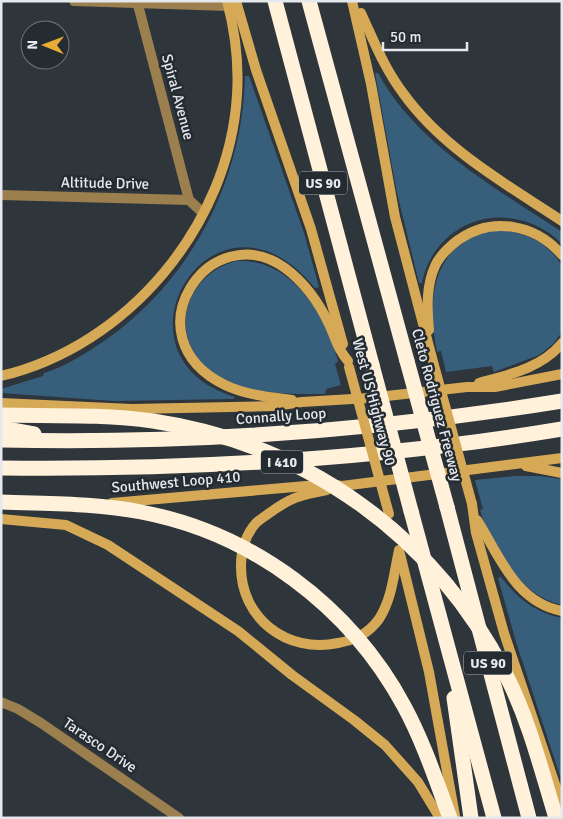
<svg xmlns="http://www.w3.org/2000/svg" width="563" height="819" font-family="Signika,sans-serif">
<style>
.green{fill:#375f7c}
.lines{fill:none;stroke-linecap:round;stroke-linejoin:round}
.street{stroke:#9b7f4e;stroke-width:10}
.secondary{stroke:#d6a957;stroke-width:10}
.highway{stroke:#fff1da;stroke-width:15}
.secondary-bridge{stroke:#d6a957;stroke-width:10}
.highway-bridge{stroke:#fff1da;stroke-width:15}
.labels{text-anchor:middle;stroke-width:5;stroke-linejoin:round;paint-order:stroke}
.shield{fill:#242b31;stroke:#abb0b5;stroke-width:1}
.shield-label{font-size:14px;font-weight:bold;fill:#e5e9ed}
.street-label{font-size:15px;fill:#e5e9ed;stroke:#242b31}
</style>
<rect width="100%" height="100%" fill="#2e353b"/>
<g class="green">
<path d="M375 73H378C418 146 495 187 562 232V244C528 208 468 208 437 249 430 258 424 271 422 283H419L397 193Z"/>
<path d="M245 76H249L304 233 319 287 315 288C214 165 99 356 235 397L233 399 114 401 1 393V389L43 376 44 373C66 366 85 354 104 341 191 281 243 180 245 76Z"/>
<path d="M497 230C524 231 548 242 562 266V332L553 344 539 355 494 372 492 366 446 372 441 351 437 352C426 297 432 241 497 230Z"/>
<path d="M237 261C291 258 326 315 338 361L335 364 341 385 326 389 325 394C289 394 251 395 218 376 166 345 180 275 237 261Z"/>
<path d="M515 476H539L562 479V605C520 596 491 548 480 510L483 509 475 480Z"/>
<path d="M501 577C517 598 535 613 562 618V782L516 642 498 578Z"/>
</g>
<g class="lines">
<g class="street">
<polyline points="74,1 228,6"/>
<polyline points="137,1 189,200"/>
<polyline points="1,195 189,200 203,213"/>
<polyline points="1,702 18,709 41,723 179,818"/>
</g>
<g class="secondary">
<polyline points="236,1 256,70 311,229 343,344"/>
<polyline points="352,1 371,84 395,217 432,358"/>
<path d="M361 13C374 41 384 68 403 93 443 149 506 184 562 221"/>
<path d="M429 330C427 308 426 286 435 266 440 255 449 247 458 240 492 216 535 224 562 255"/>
<path d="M1 376C128 346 229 225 237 95 239 64 235 31 227 1"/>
<path d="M479 383C508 375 542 368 562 343"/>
<path d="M292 400C269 397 246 395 225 385 127 337 210 214 285 268 304 282 319 303 329 324 336 339 337 348 348 361"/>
<polyline points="1,403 132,409 274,406 302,402 369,398 467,387 495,387 562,374"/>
<polyline points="526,466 562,473"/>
<path d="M327 490C299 495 290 498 268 514 264 517 259 520 256 523 246 534 241 550 241 565 240 618 287 654 338 643 355 640 368 634 379 619 392 599 394 573 399 550"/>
<polyline points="112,503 329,484 342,486 562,458"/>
<polyline points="472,504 476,533 504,633 562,805"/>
<polyline points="1,519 66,525 108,545 238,631 292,675 354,720 385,745 418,782 440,818"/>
<path d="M477 520C499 555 515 602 562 611"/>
<polyline points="400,554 429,672 455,816"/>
</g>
<g class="highway">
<polyline points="275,1 372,365"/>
<polyline points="309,1 407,361"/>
<polyline points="1,428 34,434"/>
<path d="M1 440C189 444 377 431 562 401"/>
<path d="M1 468C189 470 376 460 562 429"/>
<polyline points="447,507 529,818"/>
<polyline points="411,511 494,818"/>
<polyline points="454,698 471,818"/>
</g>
<g class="secondary-bridge">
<polyline points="432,358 472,504"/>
<polyline points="349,367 389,514"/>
</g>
<g class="highway-bridge">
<polyline points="407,361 447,507"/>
<polyline points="372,365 411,511"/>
<path d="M1 415C51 416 103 414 153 421 307 444 435 536 506 675 529 720 541 769 556 818"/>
<path d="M1 502C48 504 95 503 141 512 252 533 350 606 404 706 423 741 436 780 450 818"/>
</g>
</g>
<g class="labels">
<g class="shield">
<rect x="299" y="171.5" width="48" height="23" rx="4"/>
<rect x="261" y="450.5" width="42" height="23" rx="4"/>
<rect x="464" y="651.5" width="48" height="23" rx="4"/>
</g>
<g class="shield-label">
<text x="323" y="188">US 90</text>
<text x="282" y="467">I 410</text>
<text x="488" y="668">US 90</text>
</g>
<g class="street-label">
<text transform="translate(178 97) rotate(75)" y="5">Spiral Avenue</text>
<text transform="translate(105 183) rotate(1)" y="5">Altitude Drive</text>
<text transform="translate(374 402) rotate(75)" y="5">West US Highway 90</text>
<text transform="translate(437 405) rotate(75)" y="5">Cleto Rodriguez Freeway</text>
<text transform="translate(281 416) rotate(-4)" y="5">Connally Loop</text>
<text transform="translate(176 482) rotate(-5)" y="5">Southwest Loop 410</text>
<text transform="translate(100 745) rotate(34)" y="5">Tarasco Drive</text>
</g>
</g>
<rect width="563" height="819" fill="none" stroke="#e5e9ed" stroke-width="5"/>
<g transform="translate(45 45) rotate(271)"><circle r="24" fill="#242b31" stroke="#71777c"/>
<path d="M0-4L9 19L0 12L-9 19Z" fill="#e7ac36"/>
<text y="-8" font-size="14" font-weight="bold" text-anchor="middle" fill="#e5e9ed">N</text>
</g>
<path d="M383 42v8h84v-8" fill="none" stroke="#e5e9ed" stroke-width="2.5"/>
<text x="390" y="42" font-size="15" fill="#e5e9ed" stroke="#242b31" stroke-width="4" paint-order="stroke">50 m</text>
</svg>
